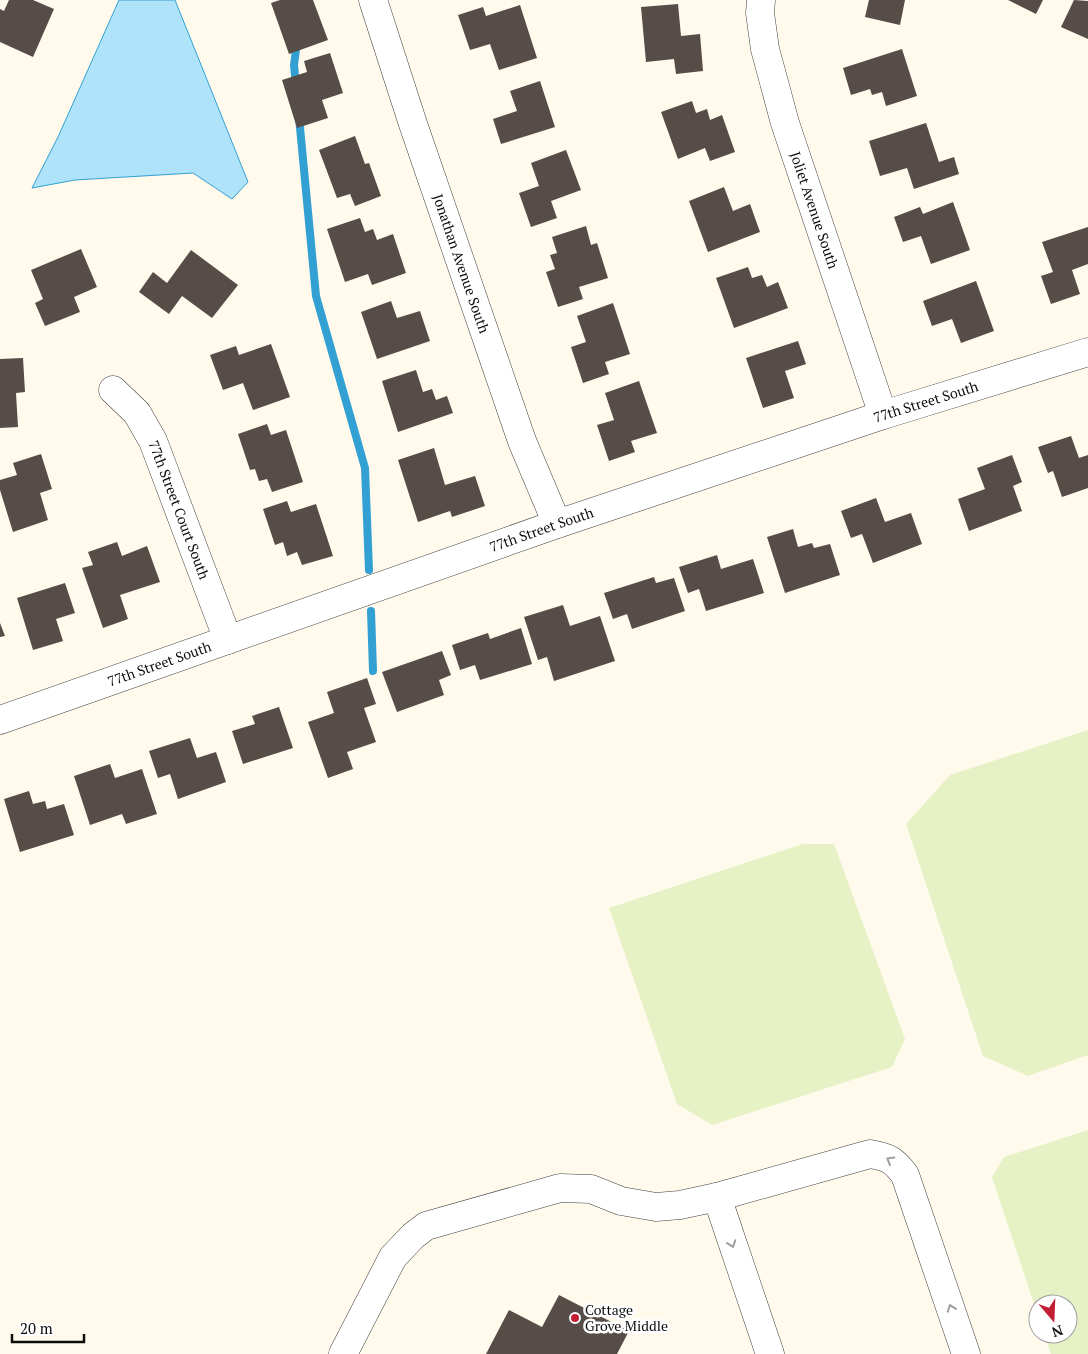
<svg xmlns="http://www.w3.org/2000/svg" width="1088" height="1354" font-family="'PT Serif',serif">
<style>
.pitch{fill:#e6f2c6}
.water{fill:#aee3f9;stroke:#32a0d3}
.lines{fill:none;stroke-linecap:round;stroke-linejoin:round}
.stream{stroke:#32a0d3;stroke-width:8}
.building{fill:#564c48}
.minor-casing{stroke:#3f3f3f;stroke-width:29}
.minor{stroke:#fff;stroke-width:28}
.oneway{stroke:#9e9e9e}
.poi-dot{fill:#c21e34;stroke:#fff;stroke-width:2}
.labels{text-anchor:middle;stroke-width:5;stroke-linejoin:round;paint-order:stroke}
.street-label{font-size:14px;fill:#0c0c0c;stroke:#fff}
.poi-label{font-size:14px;fill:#0c0c0c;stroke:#fff;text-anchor:start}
</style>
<rect width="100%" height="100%" fill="#fffaec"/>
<g class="pitch">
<polygon points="1088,730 1088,1055 1028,1076 983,1056 906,824 950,775"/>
<polygon points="803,844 834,844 905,1039 892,1067 712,1125 677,1104 609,908"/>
<polygon points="1088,1130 1088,1354 1051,1354 1044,1334 1068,1334 1068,1304 1038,1304 1038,1316 992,1177 1004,1157"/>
</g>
<polygon class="water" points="119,0 175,0 248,182 232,199 193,173 75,180 32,188 58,137"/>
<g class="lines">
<g class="stream">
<polyline points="296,86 294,65 297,42"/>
<polyline points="299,117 316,296 365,468 369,570"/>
<polyline points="371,611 373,671"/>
</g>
</g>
<g class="building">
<polygon points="9,0 33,0 54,9 33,57 0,42 0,9 4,11"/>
<polygon points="280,0 313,0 328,40 289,54 271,3"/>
<polygon points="869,0 905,0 900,25 865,17"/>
<polygon points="1008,0 1043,0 1036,14"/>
<polygon points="1074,0 1088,1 1088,39 1061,27"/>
<polygon points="678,4 681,36 700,34 703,71 676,74 674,59 646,62 641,7"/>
<polygon points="520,5 537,58 499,70 490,44 470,50 458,15 483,7 486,16"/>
<polygon points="902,49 917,96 886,106 882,92 872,95 870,89 851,95 843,68"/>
<polygon points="330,53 343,93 322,100 328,118 297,128 282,80 307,72 304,61"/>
<polygon points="540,81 555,127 501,144 493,119 517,111 510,91"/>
<polygon points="692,101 696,113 707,109 710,120 722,115 735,152 710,161 705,148 678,159 661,112"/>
<polygon points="926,123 939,162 954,157 959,174 914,189 907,168 880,176 869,141"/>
<polygon points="355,136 365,164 369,163 381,196 355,206 350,194 337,198 319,150"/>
<polygon points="566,150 581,190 551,201 557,218 531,227 519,193 539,186 531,163"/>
<polygon points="724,187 733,211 750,204 760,232 708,252 689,201"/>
<polygon points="953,202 970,250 931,264 921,236 903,242 894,217 920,207 923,214"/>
<polygon points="360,218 365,232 373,229 377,240 393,234 406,273 372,285 368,274 345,282 327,229"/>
<polygon points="586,226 591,245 597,243 608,278 579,287 583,299 558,307 546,272 555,269 550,255 557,253 552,237"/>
<polygon points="1088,227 1088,264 1072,270 1080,294 1051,304 1041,276 1053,272 1042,242"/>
<polygon points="81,249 97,287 74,297 80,312 45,326 35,303 43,299 31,270"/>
<polygon points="191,250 238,285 212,318 182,296 169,314 139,292 153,272 167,283"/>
<polygon points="748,267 752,278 762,275 767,287 778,282 788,308 734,328 716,278"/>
<polygon points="976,281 994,331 961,343 952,319 932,326 923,301"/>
<polygon points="391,301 397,318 420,311 430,341 377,359 361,312"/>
<polygon points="613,303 630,354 605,362 609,374 583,383 571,347 586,342 577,316"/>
<polygon points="798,341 806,364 785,371 794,398 763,408 746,358"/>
<polygon points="271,344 290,397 253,410 243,383 223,390 210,355 236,346 239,355"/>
<polygon points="23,358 25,392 16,393 18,427 0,428 0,359"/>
<polygon points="416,370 423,392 432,389 436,400 447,396 453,413 398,432 382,381"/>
<polygon points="639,381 657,433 631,441 635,452 609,461 597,425 614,420 605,393"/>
<polygon points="267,424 271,435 286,430 303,482 272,492 267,479 259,481 255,469 250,470 238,434"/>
<polygon points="1071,436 1079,458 1088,455 1088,488 1062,497 1053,471 1048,473 1038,447"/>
<polygon points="434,448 445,485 475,476 485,506 452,517 450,511 418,522 398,460"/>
<polygon points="41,454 52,489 40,493 48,520 13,532 0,490 0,480 17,475 13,463"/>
<polygon points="1012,455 1022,482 1013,486 1022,511 969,531 958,499 985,489 977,468"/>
<polygon points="876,498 885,522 911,513 922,544 873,563 862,534 851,538 841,511"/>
<polygon points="287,501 291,512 316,504 333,556 302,565 297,552 287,556 283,542 275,545 263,509"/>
<polygon points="793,529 798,547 812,543 814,548 830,544 840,575 785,593 767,537"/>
<polygon points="117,542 122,556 147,546 160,582 120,595 128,619 103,628 82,568 93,565 88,552"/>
<polygon points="717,555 721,569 753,559 764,593 706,611 699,589 688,593 679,567"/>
<polygon points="654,577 656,583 674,578 685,611 632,629 627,614 613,619 604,593"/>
<polygon points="65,583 75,613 56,619 63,641 33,650 17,598"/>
<polygon points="563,605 570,626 600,616 615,661 554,681 547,657 538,660 524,617"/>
<polygon points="0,623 5,636 0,637"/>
<polygon points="521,628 532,664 480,680 475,665 460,670 452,645 488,633 490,639"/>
<polygon points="442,651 451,675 439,680 444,695 397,712 382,672"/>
<polygon points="367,678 376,704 364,708 376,742 347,752 353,769 328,778 308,722 334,713 327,692"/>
<polygon points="279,707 293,748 243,764 232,731 255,724 252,716"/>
<polygon points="190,738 197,758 216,752 226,782 178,799 170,774 158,778 149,751"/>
<polygon points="110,764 115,778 142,769 157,814 126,824 122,814 90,825 74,776"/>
<polygon points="29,791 33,804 45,801 47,809 64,804 74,835 20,852 4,799"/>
<polygon points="559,1295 629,1331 617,1354 486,1354 509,1310 542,1327"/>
</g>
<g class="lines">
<defs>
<g id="minor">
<path id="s1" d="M373 0 412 121 522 441 557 524"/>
<path id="s2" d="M761 0 760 13 765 49 785 123 883 415"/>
<path id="s3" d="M113 390 137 413 153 441 228 640"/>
<path id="s4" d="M0 720 557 524 883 415 1088 352"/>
<polyline points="717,1197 770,1354"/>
<path d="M343 1354 393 1257 413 1236 426 1226 560 1188 591 1189 621 1201 656 1207 680 1205 717 1197 870 1154C888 1157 894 1160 905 1175L966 1354"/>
</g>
</defs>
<use href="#minor" class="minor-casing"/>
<use href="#minor" class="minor"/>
</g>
<defs><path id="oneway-chevron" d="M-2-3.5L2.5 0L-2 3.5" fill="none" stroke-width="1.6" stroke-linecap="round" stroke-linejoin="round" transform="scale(1.25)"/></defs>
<g class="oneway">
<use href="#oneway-chevron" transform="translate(890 1160) rotate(-150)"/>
<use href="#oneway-chevron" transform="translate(732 1244) rotate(71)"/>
<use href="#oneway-chevron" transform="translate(951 1308) rotate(-109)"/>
</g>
<circle class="poi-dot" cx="575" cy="1318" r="5"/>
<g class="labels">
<g class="street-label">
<text dy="5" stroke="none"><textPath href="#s2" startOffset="218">Joliet Avenue South</textPath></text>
<text dy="5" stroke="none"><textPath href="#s1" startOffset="278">Jonathan Avenue South</textPath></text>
<text dy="5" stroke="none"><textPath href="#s4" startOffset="979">77th Street South</textPath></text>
<text dy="5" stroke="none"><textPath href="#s3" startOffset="139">77th Street Court South</textPath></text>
<text dy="5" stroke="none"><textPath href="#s4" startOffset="574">77th Street South</textPath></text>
<text dy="5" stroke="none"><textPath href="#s4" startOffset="169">77th Street South</textPath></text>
</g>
<g class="poi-label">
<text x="585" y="1315">Cottage<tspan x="585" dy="16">Grove Middle</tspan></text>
</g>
</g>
<g transform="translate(1053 1319) rotate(161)"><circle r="24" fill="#ffffff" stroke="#9e9e9e"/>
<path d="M0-4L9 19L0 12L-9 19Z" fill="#c21e34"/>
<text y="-8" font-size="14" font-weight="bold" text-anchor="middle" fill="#0c0c0c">N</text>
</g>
<path d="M12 1334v8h72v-8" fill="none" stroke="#0c0c0c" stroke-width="2.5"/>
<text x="20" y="1334" font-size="15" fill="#0c0c0c" stroke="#ffffff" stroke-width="4" paint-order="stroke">20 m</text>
</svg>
